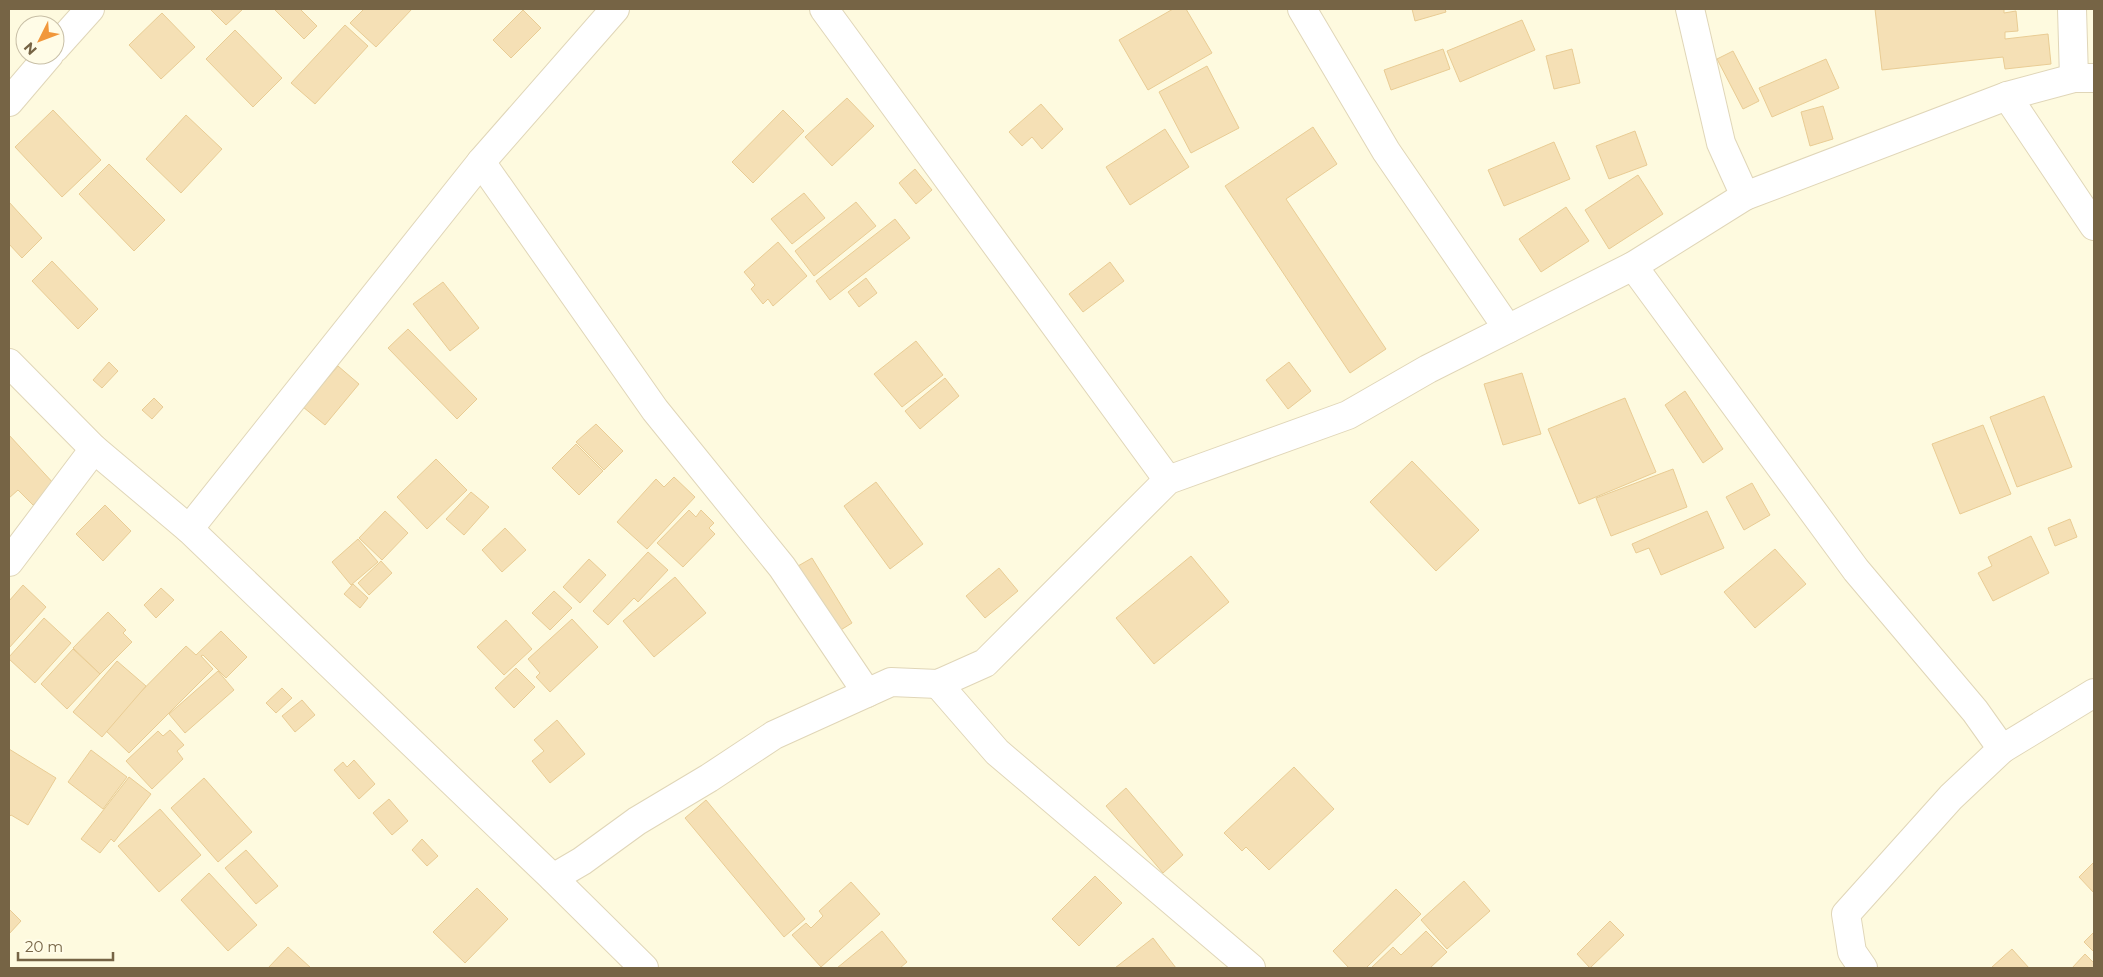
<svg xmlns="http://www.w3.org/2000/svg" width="2103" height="977" font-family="Montserrat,sans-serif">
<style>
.building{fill:#f5e0b5;stroke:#e9cc94}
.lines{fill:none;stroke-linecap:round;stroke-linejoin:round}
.minor-casing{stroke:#e0d6b8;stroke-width:30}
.minor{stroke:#fff;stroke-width:28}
</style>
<rect width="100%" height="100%" fill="#fefadf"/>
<g class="building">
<polygon points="210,9 243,9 226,25"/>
<polygon points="274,9 300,9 317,26 304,39"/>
<polygon points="364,9 412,9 376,47 350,23"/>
<polygon points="1173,9 1186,9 1212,53 1148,90 1119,40"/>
<polygon points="1412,9 1445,9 1446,12 1415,21"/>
<polygon points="1875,9 2004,9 2004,13 2016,11 2018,31 2005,32 2005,39 2048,34 2051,64 2005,69 2003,57 1882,70"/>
<polygon points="523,10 541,28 511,58 493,40"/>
<polygon points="162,13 195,47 161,79 129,45"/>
<polygon points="1522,20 1535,50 1460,82 1447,51"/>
<polygon points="345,25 368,46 315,104 291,83"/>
<polygon points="235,30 282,78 253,107 206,59"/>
<polygon points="1443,49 1450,69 1391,90 1384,70"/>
<polygon points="1572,49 1580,83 1554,89 1546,56"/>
<polygon points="1733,51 1759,101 1743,109 1717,59"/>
<polygon points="1826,59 1839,88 1772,117 1759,88"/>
<polygon points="1207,66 1239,128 1191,153 1159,92"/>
<polygon points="847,98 874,126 832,166 805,137"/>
<polygon points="1041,104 1063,129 1042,149 1032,137 1022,146 1009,132"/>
<polygon points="1823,106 1833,139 1810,146 1801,112"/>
<polygon points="53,110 101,160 62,197 15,147"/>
<polygon points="783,110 804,131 753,183 732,162"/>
<polygon points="186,115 222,149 181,193 146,159"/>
<polygon points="1313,127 1337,164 1286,199 1386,349 1350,373 1225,186"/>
<polygon points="1165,129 1189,167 1130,205 1106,167"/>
<polygon points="1635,131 1647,165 1609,179 1596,146"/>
<polygon points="1554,142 1570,179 1504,206 1488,170"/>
<polygon points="109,164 165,220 134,251 79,194"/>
<polygon points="915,169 932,190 916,204 899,183"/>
<polygon points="1638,175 1663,214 1609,249 1585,210"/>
<polygon points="804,193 825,218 792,244 771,219"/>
<polygon points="9,202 42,238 22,258 9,244"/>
<polygon points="856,202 876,226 814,276 795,251"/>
<polygon points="1566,207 1589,241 1541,272 1519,239"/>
<polygon points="895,219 910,238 830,300 816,281"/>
<polygon points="778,242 807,276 773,306 768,299 763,304 751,289 755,285 744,272"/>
<polygon points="52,261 98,309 78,329 32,281"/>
<polygon points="1110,262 1124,281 1083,312 1069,294"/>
<polygon points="866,278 877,293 859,307 848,292"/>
<polygon points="443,282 479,328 450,351 413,304"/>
<polygon points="408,329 477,399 457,419 388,348"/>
<polygon points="916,341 943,375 902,407 874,374"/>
<polygon points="109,362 118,371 102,388 93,380"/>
<polygon points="1289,362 1311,391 1288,409 1266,380"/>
<polygon points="338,366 359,384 325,425 303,407"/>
<polygon points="1522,373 1541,434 1503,445 1484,384"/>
<polygon points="945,378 959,396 920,429 905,411"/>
<polygon points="1685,391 1723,449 1703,463 1665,405"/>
<polygon points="2044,396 2072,467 2017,487 1990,417"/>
<polygon points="154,398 163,407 152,419 142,410"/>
<polygon points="1625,398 1656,472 1579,504 1548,429"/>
<polygon points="596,424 623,451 604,470 576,442"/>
<polygon points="1983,425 2011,494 1960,514 1932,444"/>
<polygon points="9,435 55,485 33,505 18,490 9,498"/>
<polygon points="576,444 603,471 579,495 552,468"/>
<polygon points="436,459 467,490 427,529 397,497"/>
<polygon points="1412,461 1479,530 1436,571 1370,502"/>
<polygon points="1673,469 1687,507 1611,536 1596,498"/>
<polygon points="674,477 695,497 647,549 617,522 656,479 664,487"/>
<polygon points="876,482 923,544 890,569 844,506"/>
<polygon points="1752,483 1770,515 1744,530 1726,497"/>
<polygon points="471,492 489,507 464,535 446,519"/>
<polygon points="105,505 131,531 103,561 76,534"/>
<polygon points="689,510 696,517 701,510 714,523 709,528 715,534 683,567 657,543"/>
<polygon points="385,511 408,533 382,560 359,538"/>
<polygon points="1707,511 1724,548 1661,575 1649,548 1636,553 1632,544"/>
<polygon points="2070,519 2077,537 2055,546 2048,528"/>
<polygon points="505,528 526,550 502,572 482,550"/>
<polygon points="2031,536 2049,573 1993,601 1978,573 1992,566 1988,557"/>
<polygon points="358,539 378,562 351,585 332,562"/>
<polygon points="1775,549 1806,584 1755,628 1724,592"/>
<polygon points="648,552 668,570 638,602 634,598 608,625 593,611"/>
<polygon points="1191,556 1229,602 1154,664 1116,618"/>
<polygon points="812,558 852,623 831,636 791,570"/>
<polygon points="589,559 606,575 580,603 563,587"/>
<polygon points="381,561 392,573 369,595 358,583"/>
<polygon points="999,568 1018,591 985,618 966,596"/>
<polygon points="675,577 706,613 654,657 623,621"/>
<polygon points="353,584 368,598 360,608 344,594"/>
<polygon points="23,585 46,607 9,648 9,601"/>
<polygon points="161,588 174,600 156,618 144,605"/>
<polygon points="554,591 572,608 550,630 532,613"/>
<polygon points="108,612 126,630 123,633 132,642 100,674 73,648"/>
<polygon points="44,618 71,643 35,683 9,659 9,657"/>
<polygon points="572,619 598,647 550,692 536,677 540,673 528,659"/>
<polygon points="506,620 532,649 504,675 477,647"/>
<polygon points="221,631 247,657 226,678 203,655 201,656 213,669 129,753 104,729 186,646 196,655"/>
<polygon points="73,649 100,674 67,709 41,684"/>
<polygon points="117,661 146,686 102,737 73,712"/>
<polygon points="516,668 535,687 514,708 495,688"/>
<polygon points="218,671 234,690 185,733 169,714"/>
<polygon points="282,688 292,698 276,713 266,703"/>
<polygon points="302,700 315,715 295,732 282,716"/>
<polygon points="557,720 585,754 550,783 532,761 544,751 534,740"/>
<polygon points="170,730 184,745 177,751 183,759 152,789 126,761 158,731 163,736"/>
<polygon points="9,749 56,778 28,825 11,815 9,817"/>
<polygon points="91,750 127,777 103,809 68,782"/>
<polygon points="354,760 375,784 359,799 334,770 343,762 347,767"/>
<polygon points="1294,767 1334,809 1269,870 1246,847 1242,851 1224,833"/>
<polygon points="129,777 151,794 114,842 111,839 100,853 81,839"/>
<polygon points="204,778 252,832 218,862 171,808"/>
<polygon points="1126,788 1183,855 1163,873 1106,806"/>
<polygon points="389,799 408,821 392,835 373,813"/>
<polygon points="706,800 805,919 784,937 685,818"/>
<polygon points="160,809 201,855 159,892 118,846"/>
<polygon points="422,839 438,856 427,866 412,850"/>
<polygon points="246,850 278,886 256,904 225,868"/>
<polygon points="2094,862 2094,893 2079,877"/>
<polygon points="209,873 257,925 228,951 181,900"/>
<polygon points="1095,876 1122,903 1079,946 1052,919"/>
<polygon points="1464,881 1490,911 1447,949 1421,920"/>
<polygon points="851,882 880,914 821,967 792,935 806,923 811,928 823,916 819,911"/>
<polygon points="477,888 508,919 465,963 433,932"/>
<polygon points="1396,889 1421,914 1366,968 1349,968 1333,951"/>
<polygon points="9,909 21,921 9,934"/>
<polygon points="1610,921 1624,935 1590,968 1577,954"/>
<polygon points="882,931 907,962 900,968 837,968"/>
<polygon points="1426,931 1447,952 1430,968 1371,968 1393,947 1401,955"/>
<polygon points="2094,932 2094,952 2084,942"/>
<polygon points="1153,938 1176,968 1115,968"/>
<polygon points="288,947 311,968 268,968"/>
<polygon points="2012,949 2029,968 1993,968 1992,967"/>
<polygon points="2085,954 2094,963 2094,968 2072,968"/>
</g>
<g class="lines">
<defs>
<g id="minor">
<polyline points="824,9 1168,480"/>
<polyline points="1302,9 1386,151 1508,329"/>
<polyline points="1690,9 1721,143 1745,196"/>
<polyline points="2072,9 2074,78"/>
<polyline points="55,48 90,9"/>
<polyline points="2007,96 2094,226"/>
<polyline points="9,102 49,55"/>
<polyline points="481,162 655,410 782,567 867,693"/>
<polyline points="1633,266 1856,570 1975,711 2002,749 1951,797 1846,914 1852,952 1863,968"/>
<polyline points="9,363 94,449 189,529 553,878 644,968"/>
<polyline points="189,529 481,162 615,9"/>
<polyline points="9,562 94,449"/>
<polyline points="938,684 997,752 1251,968"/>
<polyline points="2002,749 2094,693"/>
<polyline points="553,878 582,861 637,821 709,778 774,735 891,682 938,684 985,663 1168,480 1348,415 1428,369 1633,266 1745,196 2007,96 2074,78 2094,78"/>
</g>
</defs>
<use href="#minor" class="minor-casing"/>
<use href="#minor" class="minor"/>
</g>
<rect width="2103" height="977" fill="none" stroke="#766445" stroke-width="20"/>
<g transform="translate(40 40) rotate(228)"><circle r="24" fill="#fffce7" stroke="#c8bfa6"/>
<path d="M0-4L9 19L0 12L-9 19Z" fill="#f1973b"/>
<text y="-8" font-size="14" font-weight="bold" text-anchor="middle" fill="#766445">N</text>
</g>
<path d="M18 952v8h95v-8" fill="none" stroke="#766445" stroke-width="2.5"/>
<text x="25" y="952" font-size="15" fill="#766445" stroke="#fffce7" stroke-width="4" paint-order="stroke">20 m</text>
</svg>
